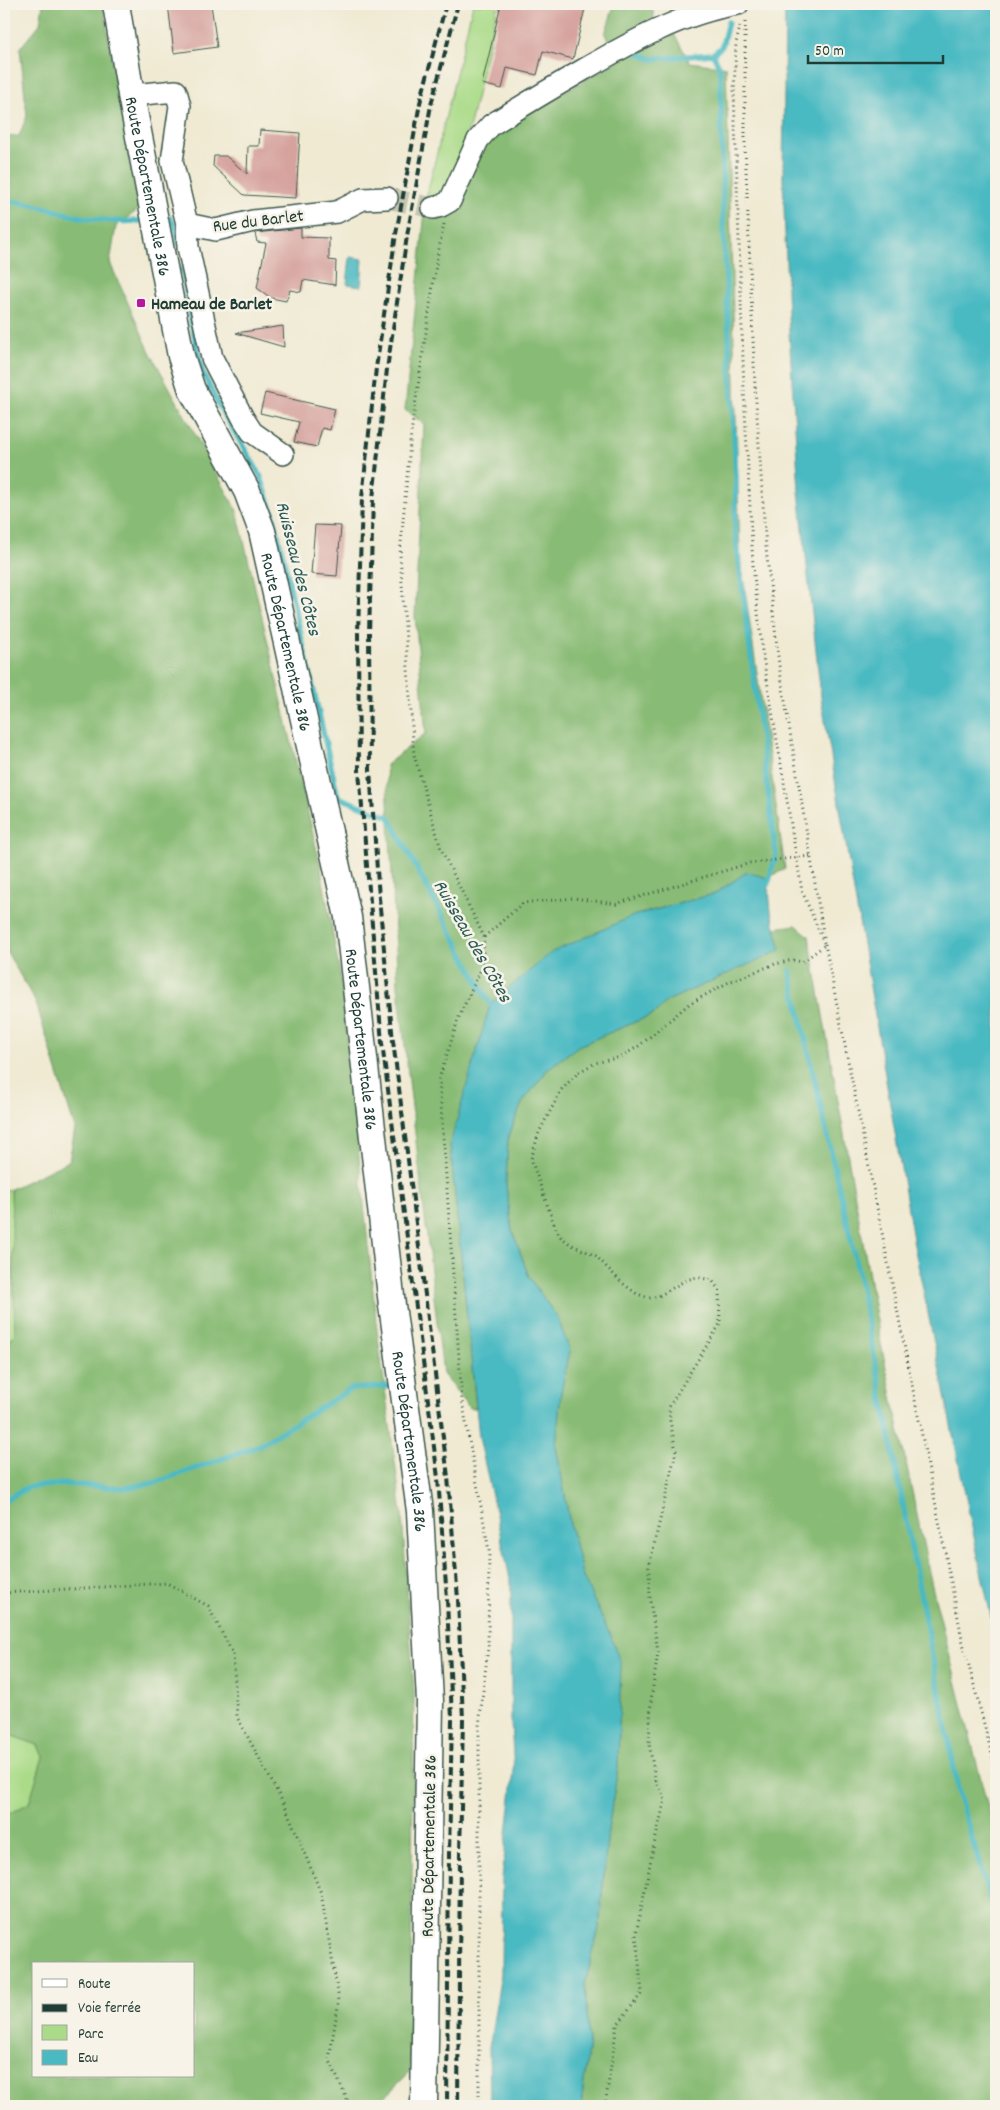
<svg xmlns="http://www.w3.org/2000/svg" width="1000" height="2110" font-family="Dekko,sans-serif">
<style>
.green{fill:#abdb89;stroke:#658c5e}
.forest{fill:#88bb75;stroke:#547c54;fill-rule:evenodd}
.water{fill:#4ab9c2;stroke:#347b7b}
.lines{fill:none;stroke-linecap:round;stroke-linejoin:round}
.stream{stroke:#4ab9c2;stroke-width:5.5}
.building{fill:#d6a29e}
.minor-tunnel{stroke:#c6c7b3;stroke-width:21;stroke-dasharray:21 11;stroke-linecap:butt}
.minor-casing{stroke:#3e574c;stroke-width:24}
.major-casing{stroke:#3e574c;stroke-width:29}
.path{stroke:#3e574c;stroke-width:3;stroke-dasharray:1 4;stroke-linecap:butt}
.minor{stroke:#fff;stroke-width:21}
.major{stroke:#fff;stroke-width:26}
.rail{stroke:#1f3d34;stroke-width:4;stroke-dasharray:8 4;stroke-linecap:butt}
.poi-dot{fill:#b5179e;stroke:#f7f3e8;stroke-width:2}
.labels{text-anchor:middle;stroke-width:5;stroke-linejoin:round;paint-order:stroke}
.street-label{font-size:18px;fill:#1f3d34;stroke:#f7f3e8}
.poi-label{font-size:18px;font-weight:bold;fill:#1f3d34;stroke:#f7f3e8;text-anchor:start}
.water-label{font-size:19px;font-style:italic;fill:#2a5c58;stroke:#f7f3e8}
</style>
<rect width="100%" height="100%" fill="#f7f3e8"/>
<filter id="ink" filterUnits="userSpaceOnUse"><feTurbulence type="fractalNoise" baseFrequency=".02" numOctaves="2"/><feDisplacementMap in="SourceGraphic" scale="10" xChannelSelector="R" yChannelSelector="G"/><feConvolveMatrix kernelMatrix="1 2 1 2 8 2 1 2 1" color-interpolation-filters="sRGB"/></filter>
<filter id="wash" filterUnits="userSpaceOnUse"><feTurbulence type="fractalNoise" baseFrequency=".0096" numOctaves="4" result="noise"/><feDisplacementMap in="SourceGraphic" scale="20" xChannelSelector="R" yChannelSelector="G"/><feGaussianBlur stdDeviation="1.12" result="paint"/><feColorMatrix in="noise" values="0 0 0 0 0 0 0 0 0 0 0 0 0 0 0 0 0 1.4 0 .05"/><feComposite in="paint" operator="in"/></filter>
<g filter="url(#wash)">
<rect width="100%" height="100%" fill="#f0ead3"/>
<g class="green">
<polygon points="473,4 498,4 470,125 447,194 437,200 426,198"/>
<polygon points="11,1189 15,1333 4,1351 4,1192"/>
<polygon points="4,1733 38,1745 43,1757 29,1804 11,1813 4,1812"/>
</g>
<g class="forest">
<path d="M43 4H103L138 210 116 226 110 263 150 352 237 511 320 864 340 974 377 1330 402 1514 414 1693 410 2072 375 2106H4V1812L11 1813 29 1803 43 1757 38 1745 4 1733V1351L15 1333 11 1189 69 1161 75 1129 36 1003 4 947V137L19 136 27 116 20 48 40 24ZM34 1964H194V2076H34Z"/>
<polygon points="613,4 652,4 655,26 610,45 605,34 613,9"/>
<polygon points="674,34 690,62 726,67 740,554 785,869 768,878 747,872 714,894 633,916 450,1144 476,1408 470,1408 443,1374 398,986 386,765 426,733 415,617 424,424 405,410 425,211 447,210 494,133 631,53"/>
<polygon points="796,925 809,936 881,1344 932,1586 996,1839 996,2106 581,2106 589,2042 585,1984 599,1928 608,1830 618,1767 618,1726 611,1637 583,1577 570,1524 556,1446 561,1392 570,1351 558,1319 529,1277 512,1230 506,1185 508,1138 522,1103 548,1069 578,1046 654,1014 667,1001 780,950 775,928"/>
</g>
<g class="water">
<polygon points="785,4 996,4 996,1639 981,1571 914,1245 821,697 799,491 788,315 783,179"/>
<polygon points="350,257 363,259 361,286 347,284"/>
<polygon points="747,872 768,878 771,912 781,950 667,1001 654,1014 578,1046 548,1069 522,1103 508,1138 506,1185 512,1230 529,1277 558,1319 570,1351 561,1392 556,1446 570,1524 583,1577 611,1637 621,1664 618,1767 608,1830 599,1928 585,1984 589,2042 581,2106 490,2106 489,2047 501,1974 502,1878 514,1771 511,1722 511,1583 479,1437 450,1144 490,1004 552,952 633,916 714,894"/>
</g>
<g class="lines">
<g class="stream">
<polyline points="639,53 651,59 713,54 722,46 728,22"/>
<polyline points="713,54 719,66 721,84 723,219 736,479 735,530 776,854 768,884"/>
<path d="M4 202C28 200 52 211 76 216 100 221 124 223 149 220"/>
<polyline points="161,219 170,218 176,228 178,243"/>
<polyline points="182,269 190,316 203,373 219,406 260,475 273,513 338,797 389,817 490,1004 495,1009"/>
<polyline points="790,971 856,1262 960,1799 996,1919"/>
<polyline points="4,1501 28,1487 66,1484 123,1488 154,1483 258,1446 351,1389 389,1386"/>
</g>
</g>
<g id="blocks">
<g class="building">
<polygon points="168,4 211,4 217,47 174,53"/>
<polygon points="501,4 586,4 573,59 543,51 537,75 507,68 502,89 482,84"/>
<polygon points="260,130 300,133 296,198 244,195 213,166 214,156 226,156 247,174 248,146 259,146"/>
<polygon points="301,228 301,237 329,238 329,260 336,261 335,285 303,280 301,292 290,290 286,301 271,298 257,288 266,243 257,242 255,233"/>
<polygon points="283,326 284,347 236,333"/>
<polygon points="265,393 335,409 330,430 322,428 317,447 294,442 299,422 260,413"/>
<polygon points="315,525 341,526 337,576 311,574"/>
</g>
</g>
</g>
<g filter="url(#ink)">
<use href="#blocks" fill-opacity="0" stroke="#3e574c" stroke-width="1"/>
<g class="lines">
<polyline class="minor-tunnel" points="387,198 433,208"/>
<defs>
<g id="minor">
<polyline points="131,95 176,91 180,106 172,161 187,224 216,230 253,221 337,212 363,199 387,198"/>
<path d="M433 208 441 206 450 201 478 140 491 125C522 106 552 88 583 70 631 42 683 13 738 4"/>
<polyline points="187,224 188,247 212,358 243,418 252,432 283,454"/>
</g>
<g id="major">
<path id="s1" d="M116 4 131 95 181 356 192 390 247 491 262 531 348 917 392 1305 420 1511 430 1701 424 2106"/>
</g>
</defs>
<use href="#minor" class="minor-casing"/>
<use href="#major" class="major-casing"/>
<g class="path">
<polyline points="745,22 745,145 755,387 766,548 779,665 824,938"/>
<polyline points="444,224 437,258 411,433 400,554 414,755 441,849 484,937 482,967 459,1017 439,1079 462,1400 489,1551 488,1648 479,1726 479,2106"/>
<polyline points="484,937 523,903 574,898 616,904 750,863 810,856"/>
<polyline points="825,944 963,1643 996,1770"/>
<polyline points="4,1593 167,1583 208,1606 233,1654 237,1717 285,1806 321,1893 339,2000 329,2059 350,2106"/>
<polyline points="605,2106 617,2025 642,1993 636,1934 653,1849 665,1800 655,1778 649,1743 651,1700 658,1652 650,1600 649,1567 676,1451 670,1421 669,1407 720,1324 719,1290 712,1280 697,1277 686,1280 659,1296 649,1298 637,1294 621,1282 596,1256 570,1244 561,1237 555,1227 531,1159 539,1132 562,1089 579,1072 595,1063 621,1057 639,1046 689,1004 729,982 775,964 793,960 802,962 825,945 802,891 762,650 753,566 744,390 734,93 736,43 741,23"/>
</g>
<use href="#minor" class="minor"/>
<use href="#major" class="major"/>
<g class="rail">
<polyline points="446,4 420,103 396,234 376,368 362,498 358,633 359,771 382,1043 438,1478 447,1599 452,1720 449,1854 447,2106"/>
<polyline points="458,4 431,105 407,236 387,369 373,499 369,633 370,770 379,898 393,1041 448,1477 458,1599 463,1720 460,1854 458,2106"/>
</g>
</g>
</g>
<rect class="poi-dot" x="136" y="298" width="10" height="10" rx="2.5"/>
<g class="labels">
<g class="street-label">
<text dy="6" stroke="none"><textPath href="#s1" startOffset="185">Route Départementale 386</textPath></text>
<text transform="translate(258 220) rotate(-7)" y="6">Rue du Barlet</text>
<text dy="6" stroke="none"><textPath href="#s1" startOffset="665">Route Départementale 386</textPath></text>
<text dy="6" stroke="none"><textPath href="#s1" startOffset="1070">Route Départementale 386</textPath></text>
<text dy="6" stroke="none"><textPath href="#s1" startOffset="1475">Route Départementale 386</textPath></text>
<text transform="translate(428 1846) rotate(-89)" y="6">Route Départementale 386</text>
</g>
<g class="poi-label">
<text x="151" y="309">Hameau de Barlet</text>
</g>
<g class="water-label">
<text transform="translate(300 568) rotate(76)" y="7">Ruisseau des Côtes</text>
<text transform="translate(474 940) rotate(60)" y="7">Ruisseau des Côtes</text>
</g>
</g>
<rect width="1000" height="2110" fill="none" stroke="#f7f3e8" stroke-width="20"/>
<rect x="32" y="1962" width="162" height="115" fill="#f7f3e8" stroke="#a1aaa0"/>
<rect x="42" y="1979" width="25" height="8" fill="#ffffff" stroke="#a1aaa0"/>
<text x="78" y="1988" font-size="15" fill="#1f3d34">Route</text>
<rect x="42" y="2004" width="25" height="8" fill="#1f3d34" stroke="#a1aaa0"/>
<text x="78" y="2012" font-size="15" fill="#1f3d34">Voie ferrée</text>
<rect x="42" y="2025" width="25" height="15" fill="#abdb89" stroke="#a1aaa0"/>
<text x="78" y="2038" font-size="15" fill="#1f3d34">Parc</text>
<rect x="42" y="2050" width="25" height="15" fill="#4ab9c2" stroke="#a1aaa0"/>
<text x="78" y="2062" font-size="15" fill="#1f3d34">Eau</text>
<path d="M808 55v8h135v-8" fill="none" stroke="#1f3d34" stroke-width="2.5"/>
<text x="815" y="55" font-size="15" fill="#1f3d34" stroke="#f7f3e8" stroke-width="4" paint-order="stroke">50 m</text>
</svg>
